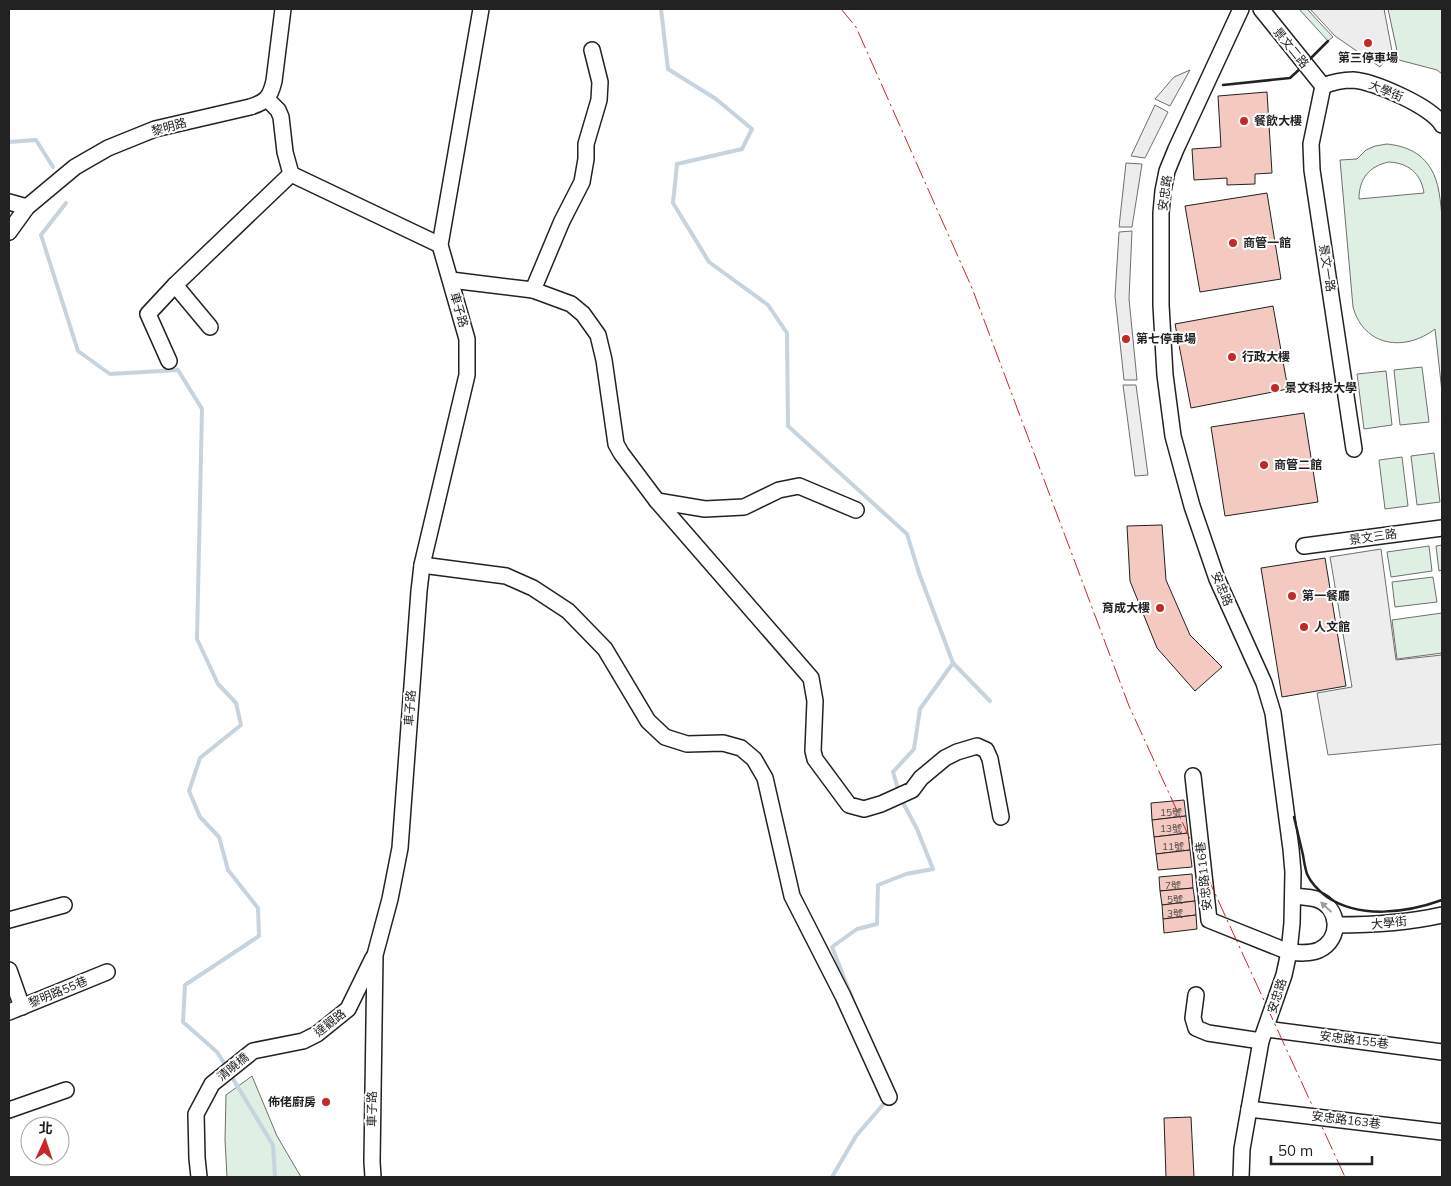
<svg xmlns="http://www.w3.org/2000/svg" width="1451" height="1186" font-family="Mulish,'Noto Sans TC',sans-serif">
<style>
.green{fill:#e0efe3;stroke:#6f6f6f;fill-rule:evenodd}
.parking{fill:#ededed;stroke:#6f6f6f}
.lines{fill:none;stroke-linecap:round;stroke-linejoin:round}
.stream{stroke:#c7d3dd;stroke-width:4}
.building{fill:#f3c9c0;stroke:#222}
.minor-casing{stroke:#222;stroke-width:18}
.minor{stroke:#fff;stroke-width:15}
.wall{stroke:#222;stroke-width:2.5}
.power{stroke:#c62828;stroke-width:1;stroke-dasharray:18 4 2.5 4;stroke-linecap:butt}
.oneway{fill:#9c9c9c}
.poi-dot{fill:#c62828;stroke:#fff;stroke-width:2}
.labels{text-anchor:middle;stroke-width:4;stroke-linejoin:round;paint-order:stroke}
.number-label{font-size:10px;fill:#564c4a}
.street-label{font-size:12px;fill:#222;stroke:#fff}
.poi-label{font-size:12px;font-weight:bold;fill:#222;stroke:#fff;text-anchor:start}
</style>
<rect width="100%" height="100%" fill="#fff"/>
<g class="green">
<polygon points="1299,9 1307,9 1333,37 1328,41"/>
<polygon points="1388,9 1442,9 1442,74 1437,70 1399,60"/>
<path d="M1387 144C1405 146 1421 152 1431 169 1446 192 1442 253 1442 282 1442 319 1442 355 1442 392L1435 329C1405 352 1364 347 1353 307L1340 160 1357 159 1366 150 1375 146ZM1389 162C1408 163 1421 173 1424 193L1359 199C1359 179 1369 166 1389 162Z"/>
<polygon points="1422,367 1429,422 1400,425 1394,370"/>
<polygon points="1386,371 1392,425 1364,429 1357,374"/>
<polygon points="1434,453 1440,502 1417,505 1411,456"/>
<polygon points="1402,457 1408,506 1385,509 1379,460"/>
<polygon points="1442,545 1442,570 1439,571 1436,546"/>
<polygon points="1429,546 1432,571 1391,577 1387,552"/>
<polygon points="1433,577 1437,602 1395,607 1392,582"/>
<polygon points="1442,613 1442,653 1397,659 1392,620"/>
<polygon points="252,1076 277,1136 301,1177 227,1177 225,1140 226,1095"/>
</g>
<g class="parking">
<polygon points="1310,9 1384,9 1392,51 1380,67 1335,36"/>
<polygon points="1190,70 1170,106 1155,99 1174,77"/>
<polygon points="1155,105 1168,112 1145,158 1131,156"/>
<polygon points="1126,163 1142,164 1132,227 1119,227"/>
<polygon points="1132,231 1129,299 1137,380 1124,380 1115,296 1119,232"/>
<polygon points="1123,385 1136,385 1148,475 1135,476"/>
<polygon points="1381,549 1396,660 1442,655 1442,744 1328,755 1317,693 1352,687 1330,557"/>
</g>
<g class="lines">
<g class="stream">
<polyline points="661,9 668,69 716,99 752,129 742,149 677,164 673,203 709,262 768,305 787,333 788,426 907,534 919,573 953,663 920,709 914,749 893,772 899,792"/>
<polyline points="9,142 36,140 53,167"/>
<polyline points="66,203 41,235 78,351 110,374 178,370 202,409 197,639 218,684 236,703 241,725 200,758 189,791 200,817 219,837 228,870 258,908 259,936 185,985 183,1022 217,1052 227,1068"/>
<polyline points="953,663 990,701"/>
<polyline points="854,1003 832,947 857,929 877,924 878,885 906,874 933,869 917,829 901,799"/>
<polyline points="230,1074 273,1145 275,1177"/>
<polyline points="832,1177 856,1136 887,1100"/>
</g>
</g>
<g class="building">
<polygon points="1267,92 1272,173 1255,174 1255,184 1227,185 1227,178 1194,180 1192,149 1221,147 1218,96"/>
<polygon points="1267,193 1281,279 1200,292 1185,206"/>
<polygon points="1273,306 1288,389 1191,408 1175,324"/>
<polygon points="1304,413 1318,502 1225,516 1211,427"/>
<polygon points="1162,525 1166,580 1190,635 1222,667 1195,691 1157,648 1130,581 1127,526"/>
<polygon points="1325,558 1346,686 1282,697 1261,568"/>
<polygon points="1184,800 1186,816 1152,820 1151,803"/>
<polygon points="1186,816 1188,833 1154,837 1152,820"/>
<polygon points="1188,833 1190,850 1156,854 1154,837"/>
<polygon points="1190,850 1192,867 1158,870 1156,854"/>
<polygon points="1192,874 1193,888 1160,891 1159,877"/>
<polygon points="1193,888 1195,901 1162,905 1160,891"/>
<polygon points="1195,901 1196,915 1163,919 1162,905"/>
<polygon points="1196,915 1197,929 1164,933 1163,919"/>
<polygon points="1191,1117 1194,1177 1166,1177 1164,1118"/>
</g>
<g class="lines">
<defs>
<g id="minor">
<polyline points="1261,9 1323,86"/>
<polyline points="1323,86 1311,144 1312,170 1354,449"/>
<path d="M1323 86C1333 82 1342 80 1353 80 1373 81 1433 107 1442 125"/>
<polyline points="267,99 278,110 281,117 285,152 291,174 440,245"/>
<polyline points="9,202 27,207"/>
<path d="M9 232 27 207 75 167 108 148 155 129 250 107C266 102 270 98 274 81L283 9"/>
<polyline points="451,280 533,290 571,304 583,314 598,335 604,360 616,444 621,453 657,501 811,678 815,701 813,751 815,759 849,805 864,809 881,804 912,790 921,778 945,758 957,752 977,746 986,750 990,759 1001,817"/>
<polyline points="175,285 210,327"/>
<polyline points="533,290 562,221 582,182 586,159 586,144 599,100 600,82 592,50"/>
<polyline points="169,361 148,314 175,285 291,174"/>
<polyline points="657,501 705,509 744,507 779,490 799,486 856,510"/>
<polyline points="1304,546 1442,528"/>
<polyline points="422,565 506,576 533,588 568,611 605,649 648,721 665,737 687,744 723,743 741,748 754,759 765,778 792,896 843,996 889,1097"/>
<path d="M1193 776 1209 920 1289 952C1299 953 1310 954 1319 950 1342 939 1340 907 1316 899 1309 897 1301 897 1293 896"/>
<polyline points="9,920 64,905"/>
<path d="M1336 925C1372 925 1407 923 1442 915"/>
<polyline points="9,970 22,1007"/>
<polyline points="1196,995 1193,1018 1196,1028 1208,1033 1261,1041"/>
<polyline points="9,1012 107,972"/>
<polyline points="1266,1029 1442,1052"/>
<polyline points="1249,1109 1442,1132"/>
<polyline points="9,1110 66,1090"/>
<polyline points="199,1177 197,1158 196,1114 212,1084 253,1051 303,1041 317,1034 348,1009 373,958"/>
<polyline points="373,1177 372,1162 375,955 390,899 400,848 419,591 422,565 467,375 467,339 440,245 481,9"/>
<polyline points="1241,1177 1242,1149 1261,1041 1284,975 1289,952 1292,923 1293,872 1291,849 1273,713 1264,683 1217,579 1192,506 1173,436 1165,375 1161,305 1161,213 1163,191 1167,171 1176,149 1241,9"/>
</g>
</defs>
<use href="#minor" class="minor-casing"/>
<use href="#minor" class="minor"/>
<g class="wall">
<polyline points="1307,62 1328,41"/>
<polyline points="1223,85 1290,78 1302,67"/>
<path d="M1294 817C1297 830 1300 842 1303 855 1304 861 1305 868 1307 874 1311 883 1319 891 1327 897 1360 919 1406 913 1442 900"/>
</g>
<polyline class="power" points="841,9 856,27 972,288 1129,706 1345,1177"/>
</g>
<defs><path id="oneway-solid" d="M-6-.8H1V-3.2L6.5 0L1 3.2V.8H-6Z" transform="scale(1.25)"/></defs>
<use class="oneway" href="#oneway-solid" transform="translate(1326 907) rotate(-137)"/>
<g class="poi-dot">
<circle cx="1368" cy="43" r="5"/>
<circle cx="1244" cy="121" r="5"/>
<circle cx="1233" cy="243" r="5"/>
<circle cx="1126" cy="339" r="5"/>
<circle cx="1232" cy="357" r="5"/>
<circle cx="1275" cy="388" r="5"/>
<circle cx="1264" cy="465" r="5"/>
<circle cx="1292" cy="596" r="5"/>
<circle cx="1160" cy="608" r="5"/>
<circle cx="1304" cy="627" r="5"/>
<circle cx="326" cy="1102" r="5"/>
</g>
<g class="labels">
<g class="number-label">
<text x="1171" y="816">15號</text>
<text x="1171" y="832">13號</text>
<text x="1173" y="850">11號</text>
<text x="1173" y="889">7號</text>
<text x="1175" y="903">5號</text>
<text x="1175" y="917">3號</text>
</g>
<g class="street-label">
<text transform="translate(1291 48) rotate(51)" y="4">景文二路</text>
<text transform="translate(1386 91) rotate(22)" y="4">大學街</text>
<text transform="translate(169 127) rotate(-15)" y="4">黎明路</text>
<text transform="translate(1165 193) rotate(-82)" y="4">安忠路</text>
<text transform="translate(1327 268) rotate(81)" y="4">景文一路</text>
<text transform="translate(459 310) rotate(74)" y="4">車子路</text>
<text transform="translate(1373 537) rotate(-8)" y="4">景文三路</text>
<text transform="translate(1222 589) rotate(68)" y="4">安忠路</text>
<text transform="translate(410 708) rotate(-86)" y="4">車子路</text>
<text transform="translate(1204 876) rotate(-96)" y="4">安忠路116巷</text>
<text transform="translate(1389 923) rotate(-6)" y="4">大學街</text>
<text transform="translate(58 992) rotate(-22)" y="4">黎明路55巷</text>
<text transform="translate(1277 996) rotate(-72)" y="4">安忠路</text>
<text transform="translate(330 1023) rotate(-38)" y="4">達觀路</text>
<text transform="translate(1354 1040) rotate(7)" y="4">安忠路155巷</text>
<text transform="translate(233 1067) rotate(-39)" y="4">清曉橋</text>
<text transform="translate(372 1109) rotate(-89)" y="4">車子路</text>
<text transform="translate(1346 1120) rotate(7)" y="4">安忠路163巷</text>
</g>
<g class="poi-label">
<text x="1368" y="62" text-anchor="middle">第三停車場</text>
<text x="1254" y="125">餐飲大樓</text>
<text x="1243" y="247">商管一館</text>
<text x="1136" y="343">第七停車場</text>
<text x="1242" y="361">行政大樓</text>
<text x="1285" y="392">景文科技大學</text>
<text x="1274" y="469">商管二館</text>
<text x="1302" y="600">第一餐廳</text>
<text x="1150" y="612" text-anchor="end">育成大樓</text>
<text x="1314" y="631">人文館</text>
<text x="316" y="1106" text-anchor="end">佈佬廚房</text>
</g>
</g>
<rect width="1451" height="1186" fill="none" stroke="#222222" stroke-width="20"/>
<g transform="translate(45 1141) rotate(3)"><circle r="24" fill="#ffffff" stroke="#a7a7a7"/>
<path d="M0-4L9 19L0 12L-9 19Z" fill="#c62828"/>
<text y="-8" font-size="14" font-weight="bold" text-anchor="middle" fill="#222222">北</text>
</g>
<path d="M1271 1156v8h101v-8" fill="none" stroke="#222222" stroke-width="2.5"/>
<text x="1278" y="1156" font-size="15" fill="#222222" stroke="#ffffff" stroke-width="4" paint-order="stroke">50 m</text>
</svg>
